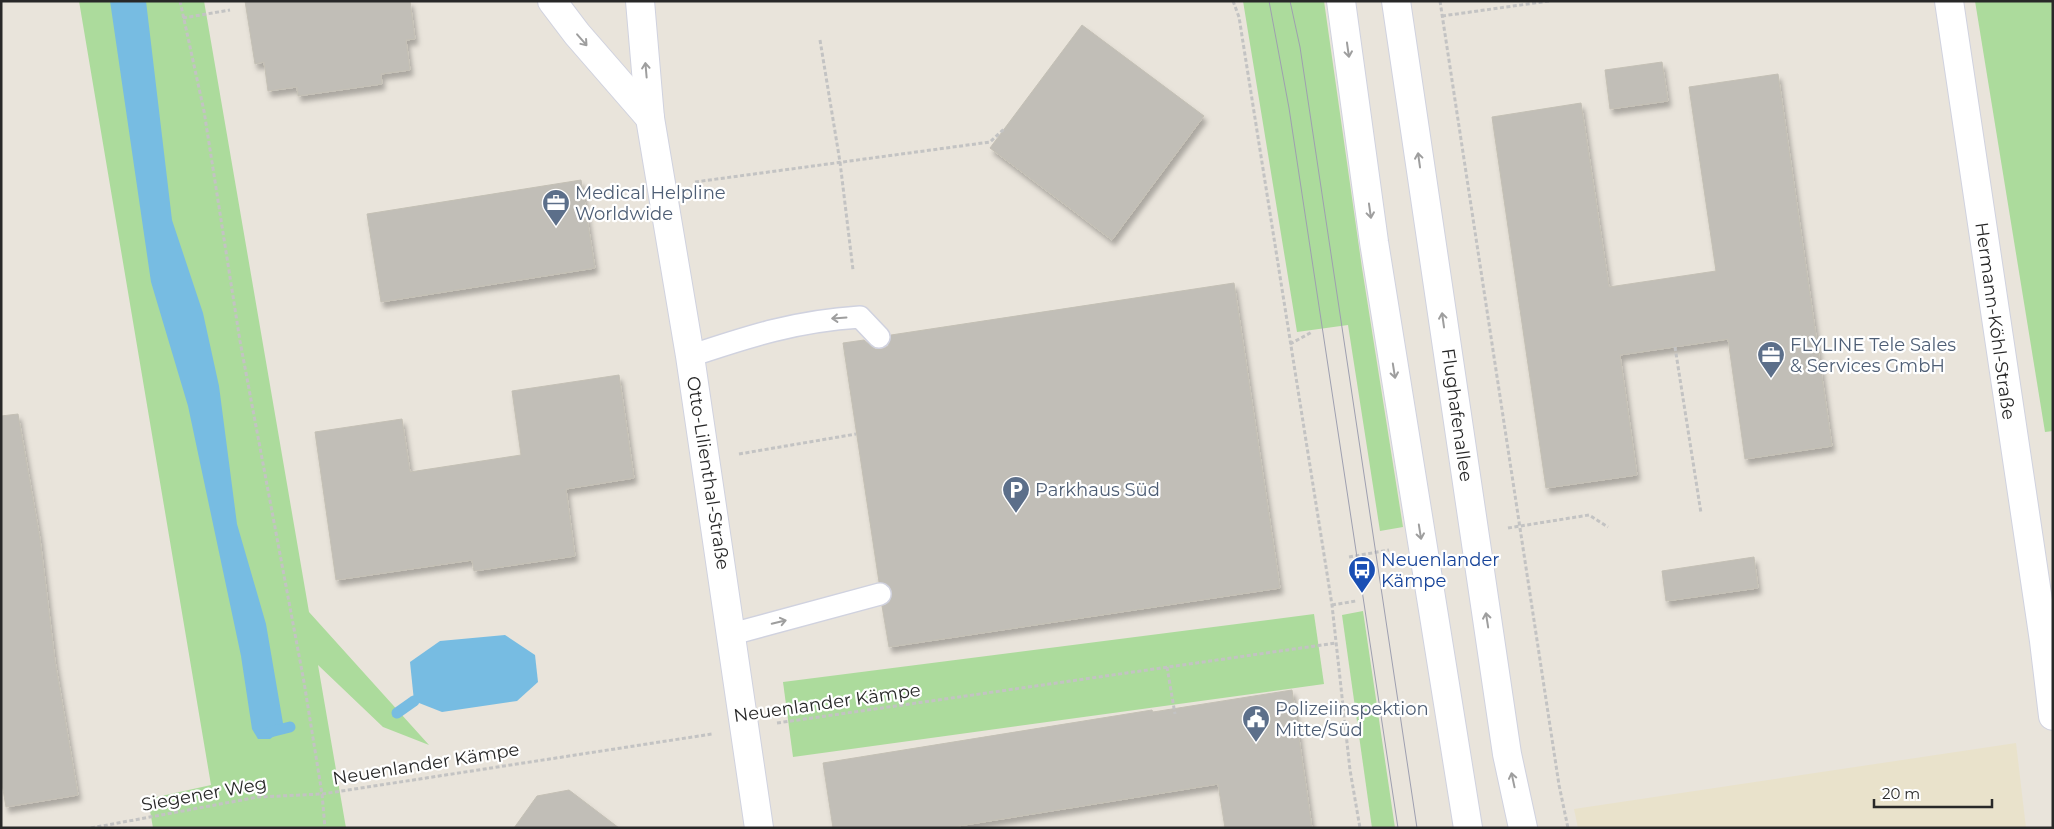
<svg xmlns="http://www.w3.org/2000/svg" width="2054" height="829" font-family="Montserrat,sans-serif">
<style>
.education{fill:#e9e2cb}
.green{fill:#acdb9c}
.water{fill:#77bce2}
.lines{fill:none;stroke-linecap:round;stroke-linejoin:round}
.stream{stroke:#77bce2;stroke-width:11}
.building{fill:#c1beb7;stroke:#c4c0b5;filter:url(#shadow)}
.service-casing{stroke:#d0d2df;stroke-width:24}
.minor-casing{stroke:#d0d2df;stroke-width:30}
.secondary-casing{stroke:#d0d2df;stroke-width:30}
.path{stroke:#c3c3c3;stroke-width:3;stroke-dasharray:4 2.5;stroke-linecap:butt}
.service{stroke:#fff;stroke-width:21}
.minor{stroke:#fff;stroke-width:28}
.secondary{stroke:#fff;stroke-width:28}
.tram{stroke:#9e9fb0;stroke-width:1}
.oneway{stroke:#9e9e9e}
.labels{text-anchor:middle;stroke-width:4.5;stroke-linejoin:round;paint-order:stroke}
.service-label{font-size:18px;fill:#4e5e75;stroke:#fff;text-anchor:start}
.street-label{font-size:18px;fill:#282828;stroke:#fff}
.transit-label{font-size:18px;fill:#164399;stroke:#fff;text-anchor:start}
</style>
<defs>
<filter id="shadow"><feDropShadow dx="3" dy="5.5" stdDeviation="2.5" flood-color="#0004"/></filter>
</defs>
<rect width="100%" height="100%" fill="#e9e4db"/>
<polygon class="education" points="2016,743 2026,828 1578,828 1574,809"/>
<g class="green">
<polygon points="79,1 204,1 309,612 429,745 383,727 318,665 346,828 153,828 148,799 211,785"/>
<polygon points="1243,1 1324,1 1362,268 1403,527 1380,531 1348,325 1297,332"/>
<polygon points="1975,1 2053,1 2053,431 2045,432"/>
<polygon points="1363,611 1395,828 1372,828 1342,615"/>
<polygon points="1314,614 1324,684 793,757 783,682"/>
</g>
<g class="water">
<polygon points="110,1 146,1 172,220 203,313 219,386 237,524 266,624 284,729 270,739 258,739 252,729 241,656 188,406 151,282"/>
<polygon points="505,635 535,655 538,682 517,701 442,712 414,701 410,662 440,641"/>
</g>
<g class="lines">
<g class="stream">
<polyline points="397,713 414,701"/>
<polyline points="270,732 290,727"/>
</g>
</g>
<g class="building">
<polygon points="245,1 410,1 415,39 406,40 410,70 381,74 382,84 298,96 297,87 268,91 264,62 255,64"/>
<polygon points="1082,25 1204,116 1112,240 990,148"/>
<polygon points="1662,62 1668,101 1610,109 1605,70"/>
<polygon points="1778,74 1832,446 1745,459 1728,339 1620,355 1637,475 1546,488 1492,117 1581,103 1609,287 1716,271 1689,87"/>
<polygon points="581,180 595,268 381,302 367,214"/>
<polygon points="1234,283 1280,588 889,647 882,606 889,602 892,591 888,585 879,582 843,343 864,340 875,349 881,349 888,346 891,335"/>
<polygon points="619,375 634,478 566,489 575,556 474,571 472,560 336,580 315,432 402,419 410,472 521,455 512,391"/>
<polygon points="18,414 40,539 55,661 78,795 6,807 1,778 1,416"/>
<polygon points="1754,557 1758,588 1666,601 1662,571"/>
<polygon points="1292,690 1312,828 1225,828 1218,784 946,828 833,828 823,763 1152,710 1153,712"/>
<polygon points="569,790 619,828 514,828 537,796"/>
</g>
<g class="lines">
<defs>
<g id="service">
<path d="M690 356C750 336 796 321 860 317L879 337"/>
<polyline points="732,634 880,594"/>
</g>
<g id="minor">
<polyline points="552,1 577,34 650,118"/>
<polyline points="640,1 650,118 690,356 759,828"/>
<polyline points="1949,1 2044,641 2053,716"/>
</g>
<g id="secondary">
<polyline points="1341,1 1374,242 1468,828"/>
<polyline points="1396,1 1507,754 1523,828"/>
</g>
</defs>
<use href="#service" class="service-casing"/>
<use href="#minor" class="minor-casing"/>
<use href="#secondary" class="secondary-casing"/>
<g class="path">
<polyline points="180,1 204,111 240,341 304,682 322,794 325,828"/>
<polyline points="1233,1 1239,17 1332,605 1350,770 1360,828"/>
<polyline points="1440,1 1559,785 1568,828"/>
<polyline points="1442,16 1549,1"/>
<polyline points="183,18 230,10"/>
<polyline points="820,40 840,162 853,270"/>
<polyline points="695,182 990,142 1004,129"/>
<polyline points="1290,344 1312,332"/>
<polyline points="1675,347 1701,513"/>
<polyline points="739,454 856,434"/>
<polyline points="1508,528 1589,515 1608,527"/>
<polyline points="1349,557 1389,550"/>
<polyline points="1332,605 1356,601"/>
<polyline points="1167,667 1175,714"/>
<polyline points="777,723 1336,643"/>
<polyline points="91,828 258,797 322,794 712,734"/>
</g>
<use href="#service" class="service"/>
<use href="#minor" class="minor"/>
<use href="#secondary" class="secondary"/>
<g class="tram">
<polyline points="1269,1 1289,108 1398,828"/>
<polyline points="1290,1 1300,47 1417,828"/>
</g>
</g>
<defs><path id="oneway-shaft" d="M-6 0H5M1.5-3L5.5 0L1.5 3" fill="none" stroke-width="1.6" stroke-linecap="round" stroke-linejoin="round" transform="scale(1.25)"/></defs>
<g class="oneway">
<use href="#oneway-shaft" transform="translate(582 40) rotate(49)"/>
<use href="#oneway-shaft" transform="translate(1348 50) rotate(82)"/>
<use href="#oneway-shaft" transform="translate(646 70) rotate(-95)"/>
<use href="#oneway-shaft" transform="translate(1419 160) rotate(-98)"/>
<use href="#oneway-shaft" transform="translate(1370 211) rotate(82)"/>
<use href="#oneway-shaft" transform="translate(839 318) rotate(176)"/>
<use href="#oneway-shaft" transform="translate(1443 320) rotate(-98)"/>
<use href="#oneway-shaft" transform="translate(1394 371) rotate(81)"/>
<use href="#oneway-shaft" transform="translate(1420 532) rotate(81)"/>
<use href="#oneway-shaft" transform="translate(1487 620) rotate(-99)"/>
<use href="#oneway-shaft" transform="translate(779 622) rotate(-14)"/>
<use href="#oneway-shaft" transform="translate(1513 780) rotate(-102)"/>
</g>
<defs>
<symbol id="office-pin" viewBox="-11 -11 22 30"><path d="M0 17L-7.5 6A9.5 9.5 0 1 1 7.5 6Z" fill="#5c6f8a" stroke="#fff"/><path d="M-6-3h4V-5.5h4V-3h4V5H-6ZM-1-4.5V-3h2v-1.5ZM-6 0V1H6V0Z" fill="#fff"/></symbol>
<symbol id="parking-pin" viewBox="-11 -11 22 30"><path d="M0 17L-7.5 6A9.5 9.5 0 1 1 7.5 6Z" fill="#5c6f8a" stroke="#fff"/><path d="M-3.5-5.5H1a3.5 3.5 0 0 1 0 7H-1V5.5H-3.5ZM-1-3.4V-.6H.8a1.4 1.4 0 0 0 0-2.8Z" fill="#fff"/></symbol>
<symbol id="bus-pin" viewBox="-11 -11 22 30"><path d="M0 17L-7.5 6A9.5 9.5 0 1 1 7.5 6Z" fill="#1a4fb4" stroke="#fff"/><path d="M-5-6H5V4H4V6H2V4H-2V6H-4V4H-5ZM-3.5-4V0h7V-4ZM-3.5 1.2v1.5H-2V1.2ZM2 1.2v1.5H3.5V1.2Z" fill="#fff"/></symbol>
<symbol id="civic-pin" viewBox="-11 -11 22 30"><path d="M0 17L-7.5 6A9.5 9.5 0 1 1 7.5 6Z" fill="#5c6f8a" stroke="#fff"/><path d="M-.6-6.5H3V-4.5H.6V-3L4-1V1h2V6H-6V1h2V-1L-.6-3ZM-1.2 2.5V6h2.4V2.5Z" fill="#fff"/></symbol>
</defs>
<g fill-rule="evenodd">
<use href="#office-pin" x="540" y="187" width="32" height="43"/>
<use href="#office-pin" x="1755" y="339" width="32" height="43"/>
<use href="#parking-pin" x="1000" y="474" width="32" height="43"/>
<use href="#bus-pin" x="1346" y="554" width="32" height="43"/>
<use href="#civic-pin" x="1240" y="703" width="32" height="43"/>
</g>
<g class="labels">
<g class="service-label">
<text x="575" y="199">Medical Helpline<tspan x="575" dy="21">Worldwide</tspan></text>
<text x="1790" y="351">FLYLINE Tele Sales<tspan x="1790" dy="21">&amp; Services GmbH</tspan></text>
<text x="1035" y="496">Parkhaus Süd</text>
<text x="1275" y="715">Polizeiinspektion<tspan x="1275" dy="21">Mitte/Süd</tspan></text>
</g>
<g class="street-label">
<text transform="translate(1995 321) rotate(82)" y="6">Hermann-Köhl-Straße</text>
<text transform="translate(1457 415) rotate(82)" y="6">Flughafenallee</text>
<text transform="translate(708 473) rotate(81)" y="6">Otto-Lilienthal-Straße</text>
<text transform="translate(827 703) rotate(-8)" y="6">Neuenlander Kämpe</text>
<text transform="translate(426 764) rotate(-9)" y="6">Neuenlander Kämpe</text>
<text transform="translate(204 794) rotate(-10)" y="6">Siegener Weg</text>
</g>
<g class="transit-label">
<text x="1381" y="566">Neuenlander<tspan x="1381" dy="21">Kämpe</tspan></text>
</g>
</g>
<rect width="2054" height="829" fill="none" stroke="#282828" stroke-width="5"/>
<path d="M1874 799v8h118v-8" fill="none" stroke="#282828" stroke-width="2.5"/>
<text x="1882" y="799" font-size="15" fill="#282828" stroke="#ffffff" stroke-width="4" paint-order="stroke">20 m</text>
</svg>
